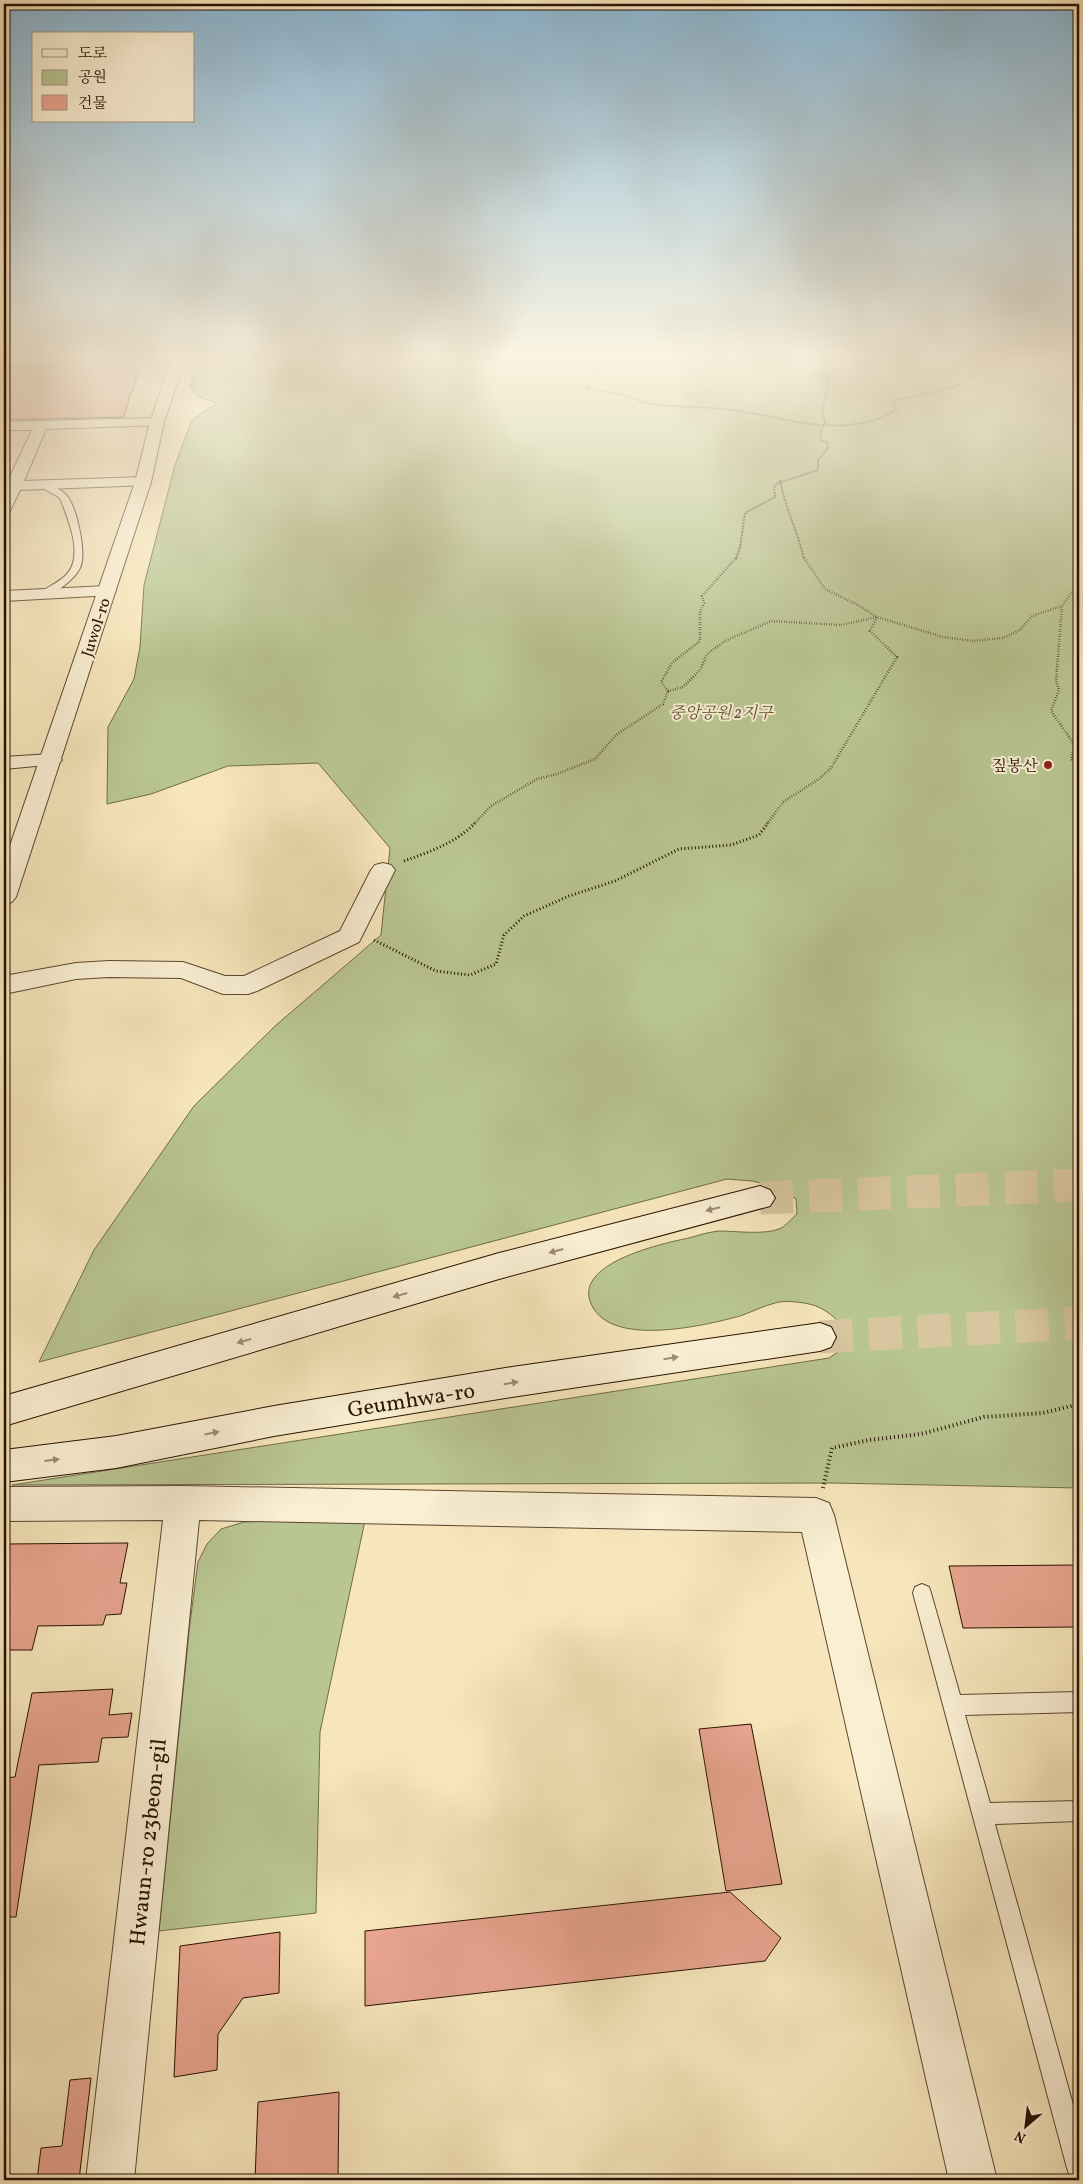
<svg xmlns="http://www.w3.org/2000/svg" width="1083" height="2184" font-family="Vollkorn,'Noto Serif KR',serif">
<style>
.green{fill:#b9c693;stroke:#706c4a}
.building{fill:#e9a591;stroke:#271202}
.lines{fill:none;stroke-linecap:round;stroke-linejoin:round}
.secondary-tunnel{stroke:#d8c6a0;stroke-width:33;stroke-dasharray:33 16;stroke-linecap:butt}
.service-casing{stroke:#5b4730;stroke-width:2}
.minor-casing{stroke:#5b4730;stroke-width:2}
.tertiary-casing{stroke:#5b4730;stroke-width:2}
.secondary-casing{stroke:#271202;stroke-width:2}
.path-far3{stroke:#271202;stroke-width:2;stroke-dasharray:0.5 1;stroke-linecap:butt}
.path-far2{stroke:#271202;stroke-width:2.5;stroke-dasharray:0.5 2;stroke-linecap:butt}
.path-far1{stroke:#271202;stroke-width:3;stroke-dasharray:1 2.5;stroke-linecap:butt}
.path{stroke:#271202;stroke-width:4;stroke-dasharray:1 3;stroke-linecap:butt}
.service{fill:#faefd3;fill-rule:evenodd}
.minor{fill:#faefd3;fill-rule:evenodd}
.tertiary{fill:#faefd3;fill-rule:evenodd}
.secondary{fill:#faefd3;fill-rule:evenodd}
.oneway{fill:#9b8c75}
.poi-dot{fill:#8f2418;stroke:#faefd3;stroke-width:2}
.labels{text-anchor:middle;stroke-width:4;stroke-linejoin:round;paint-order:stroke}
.far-street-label{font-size:16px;fill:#271202;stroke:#faefd3}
.far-park-label{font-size:16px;font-style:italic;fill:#5a5135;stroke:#faefd3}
.far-poi-label{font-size:16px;fill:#271202;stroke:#faefd3;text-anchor:end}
.near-street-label{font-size:22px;fill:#271202;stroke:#faefd3}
</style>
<rect width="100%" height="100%" fill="#f7e6bc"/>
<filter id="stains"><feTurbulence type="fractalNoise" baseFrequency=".004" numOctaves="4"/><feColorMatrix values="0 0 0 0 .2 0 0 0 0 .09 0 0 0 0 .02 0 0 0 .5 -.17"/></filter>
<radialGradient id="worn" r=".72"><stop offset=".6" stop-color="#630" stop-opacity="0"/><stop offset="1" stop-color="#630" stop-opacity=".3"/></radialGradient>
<g class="green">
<path d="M199 354H1079V1488L832 1483 12 1485 829 1358 845 1347 848 1332C838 1320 825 1307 809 1304 800 1302 784 1300 775 1303 763 1306 752 1312 740 1316 703 1326 606 1349 590 1301 577 1262 664 1243 689 1238 699 1235 709 1232 719 1231 735 1231 764 1235 779 1229 785 1227 792 1218 797 1214L796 1199 778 1187 752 1181 727 1179 39 1362 94 1250 194 1106 275 1026 381 935 390 848 318 763 228 766 151 794 107 804 108 727 134 679 140 647 144 585 175 465 192 420 217 403 199 397 190 387Z"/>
<polygon points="366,1516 320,1732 316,1913 159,1931 190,1623 198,1562 207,1544 221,1529 244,1522"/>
</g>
<g class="building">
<polygon points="108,354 142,354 133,392 131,392 124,417 4,420 4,366 104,363"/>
<polygon points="128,1543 120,1583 127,1583 121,1614 106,1615 103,1625 38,1626 32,1650 4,1650 4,1544"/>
<polygon points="1079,1565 1079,1627 963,1628 949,1566"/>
<polygon points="113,1689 109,1715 132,1713 128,1737 102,1738 98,1762 39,1765 16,1917 4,1917 4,1778 15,1777 32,1693"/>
<polygon points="751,1724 782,1884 726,1891 699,1729"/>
<polygon points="730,1892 781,1938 765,1961 365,2006 365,1931"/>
<polygon points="280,1932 279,1993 243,1998 218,2034 217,2070 174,2077 180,1946"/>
<polygon points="91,2078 79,2180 37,2180 41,2148 62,2146 70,2080"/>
<polygon points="339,2092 338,2180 255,2180 258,2102"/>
</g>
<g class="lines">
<g class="secondary-tunnel">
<polyline points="760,1198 1079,1185"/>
<polyline points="820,1337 1079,1323"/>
</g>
<defs>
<g id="service">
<path d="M41 483C48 482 64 491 68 497 77 510 87 554 80 568 74 580 56 593 44 597L41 596V592C49 586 60 582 67 574 84 555 68 519 60 498L41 487Z"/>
<polygon points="922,1584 929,1587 931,1593 960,1695 1079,1692 1079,1712 965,1715 990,1803 1079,1801 1079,1821 995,1824 1079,2126 1079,2180 1070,2177 1067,2168 913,1593 915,1587"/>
</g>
<g id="minor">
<polygon points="157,418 162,419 164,422 162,425 46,429 24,481 143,477 149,479 151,482 149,485 20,490 10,511 4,513 4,481 8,481 32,430 4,430 4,422"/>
<polygon points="107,586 113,587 116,591 113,595 4,601 4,591"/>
<polygon points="51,754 58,756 62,760 58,764 4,769 4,757"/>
<polygon points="383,863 391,865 395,870 359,942 257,991 248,994 223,994 181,978 109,977 76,979 4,994 4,976 76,963 109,961 183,962 225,976 244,976 340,931 371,870 375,865"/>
<polygon points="183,1486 816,1498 829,1503 834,1515 997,2180 949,2180 802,1532 199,1520 134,2180 86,2180 163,1520 4,1521 4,1487"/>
</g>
<polygon id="tertiary" points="173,354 187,354 164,422 151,482 16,897 12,902 4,904 4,863 135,482 150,422"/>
<g id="secondary">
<polygon points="760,1186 770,1190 775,1198 770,1206 499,1279 4,1426 4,1396 499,1253"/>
<polygon points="820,1323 831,1327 836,1337 831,1347 820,1351 512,1397 274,1436 116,1468 4,1482 4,1450 116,1436 274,1406 512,1367"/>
</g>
</defs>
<use href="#service" class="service-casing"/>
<use href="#minor" class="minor-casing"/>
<use href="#tertiary" class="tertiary-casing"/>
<use href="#secondary" class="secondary-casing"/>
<g class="path-far3">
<path d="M567 354 590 365 601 375 585 388C598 391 614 392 626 396 635 399 642 403 652 404 681 408 710 406 739 411 791 419 847 440 896 410L893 401 955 387 965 382 1004 354"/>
<path d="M780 480C785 508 798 532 804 559"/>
<polyline points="1079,508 1074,513 1079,522"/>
<polyline points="736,559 740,548 745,513 775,497 774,487 778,483 818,470 818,460 828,448 827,443 821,440 820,433 825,422 822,411 829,380 820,373 823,362 816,354"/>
</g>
<g class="path-far2">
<polyline points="804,558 825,589 858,605 877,617 943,637 973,641 1003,638 1020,630 1032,616 1062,606"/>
<polyline points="1079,582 1062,606 1056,681 1059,690 1051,711 1072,741 1074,747 1071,759 1079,768"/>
<polyline points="668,691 661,682 672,663 700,641 700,612 704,603 702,596 736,558"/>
<polyline points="668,691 683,687 700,670 707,654 725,641 771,621 841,625 877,617"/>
<polyline points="474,824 491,806 537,779 557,774 595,759 616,735 663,704 668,691"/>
<polyline points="767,824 783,802 819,779 831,768 897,657 870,631 877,617"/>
</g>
<g class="path-far1">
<path d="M404 861C429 852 456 843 475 823"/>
<polyline points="374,940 436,971 470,975 496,964 504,935 524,916 569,896 615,881 679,849 731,845 759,835 768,823"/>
</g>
<polyline class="path" points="823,1488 832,1448 869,1440 921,1434 984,1417 1043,1413 1079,1404"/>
<use href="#service" class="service"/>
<use href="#minor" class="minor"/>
<use href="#tertiary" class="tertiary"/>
<use href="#secondary" class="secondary"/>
</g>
<defs><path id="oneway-solid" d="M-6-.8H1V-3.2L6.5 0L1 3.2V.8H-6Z" transform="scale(1.25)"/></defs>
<g class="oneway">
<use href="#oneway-solid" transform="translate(713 1209) rotate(166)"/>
<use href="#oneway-solid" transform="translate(556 1251) rotate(165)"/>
<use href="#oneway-solid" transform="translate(400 1295) rotate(164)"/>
<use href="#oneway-solid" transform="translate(244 1341) rotate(164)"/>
<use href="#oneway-solid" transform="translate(671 1358) rotate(-9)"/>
<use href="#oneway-solid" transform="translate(511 1383) rotate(-9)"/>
<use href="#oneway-solid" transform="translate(212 1433) rotate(-11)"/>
<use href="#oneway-solid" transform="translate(52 1460) rotate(-7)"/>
</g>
<linearGradient id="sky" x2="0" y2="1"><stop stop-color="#8bb8d6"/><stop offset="0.54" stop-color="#fbf4e1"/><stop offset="1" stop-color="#fbf4e1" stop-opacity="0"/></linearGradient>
<rect width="1083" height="660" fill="url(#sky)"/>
<circle class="poi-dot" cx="1048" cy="765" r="5"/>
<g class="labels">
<g class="far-street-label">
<text transform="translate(95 627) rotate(-72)" y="6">Juwol-ro</text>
</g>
<g class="far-park-label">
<text x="721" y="718">중앙공원 2지구</text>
</g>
<g class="far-poi-label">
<text x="1038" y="771">짚봉산</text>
</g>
<g class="near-street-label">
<text transform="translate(411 1399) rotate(-9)" y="8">Geumhwa-ro</text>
<text transform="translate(147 1842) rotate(-84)" y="8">Hwaun-ro 23beon-gil</text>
</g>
</g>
<rect width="1083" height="2184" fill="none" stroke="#f7e6bc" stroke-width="20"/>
<rect x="5" y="5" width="1073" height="2174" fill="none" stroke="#271202" stroke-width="2.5"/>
<rect x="10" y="10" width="1063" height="2164" fill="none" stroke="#271202"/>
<rect x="32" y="32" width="162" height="90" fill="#faefd3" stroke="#a6977f"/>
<rect x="42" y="49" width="25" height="8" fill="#faefd3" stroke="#a6977f"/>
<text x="78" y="58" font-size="15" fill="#271202">도로</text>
<rect x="42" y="70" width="25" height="15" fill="#b9c693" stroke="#a6977f"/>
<text x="78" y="82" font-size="15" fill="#271202">공원</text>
<rect x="42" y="95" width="25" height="15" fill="#e9a591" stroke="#a6977f"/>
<text x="78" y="108" font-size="15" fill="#271202">건물</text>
<g transform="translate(1026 2126) rotate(208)" stroke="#faefd3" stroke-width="4" paint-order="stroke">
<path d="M0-4L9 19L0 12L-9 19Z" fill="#271202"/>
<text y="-8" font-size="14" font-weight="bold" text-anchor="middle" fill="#271202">N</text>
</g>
<rect width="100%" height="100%" filter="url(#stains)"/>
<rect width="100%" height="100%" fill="url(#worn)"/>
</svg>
